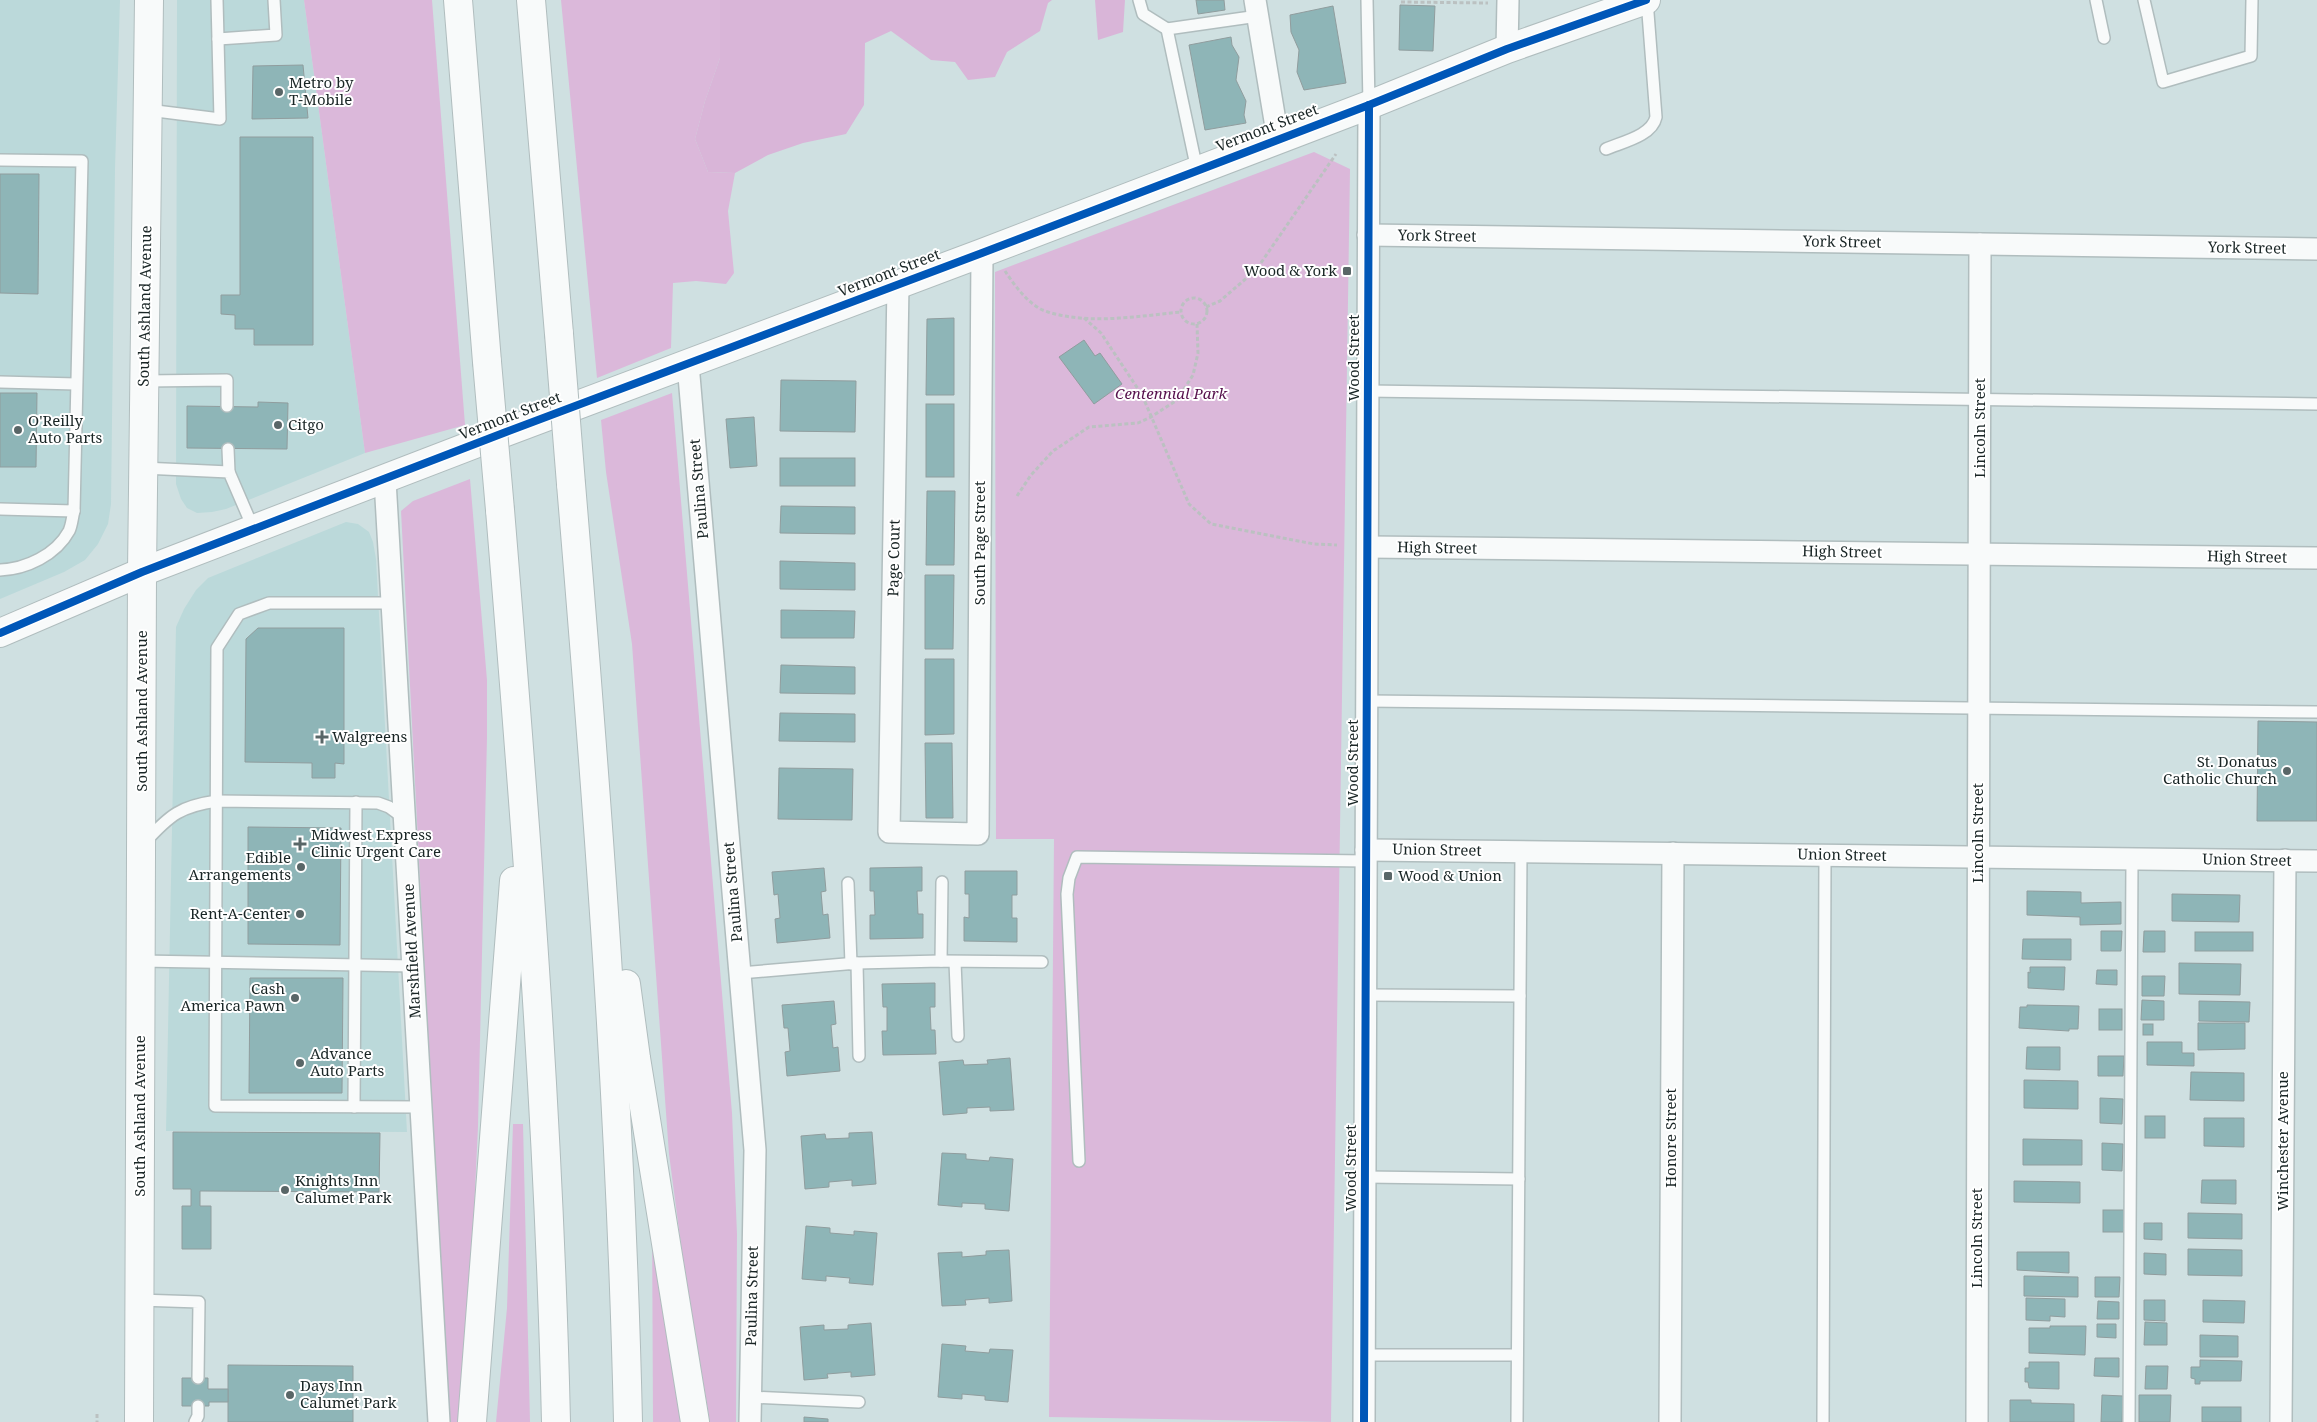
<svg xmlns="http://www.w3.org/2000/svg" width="2317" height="1422" font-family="'Noto Serif',serif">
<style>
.built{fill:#bbd9da}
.green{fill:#dbb8da}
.forest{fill:#d9b5d8}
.building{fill:#8eb5b7;stroke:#909d9e}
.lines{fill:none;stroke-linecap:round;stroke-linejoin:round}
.lane-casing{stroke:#b0bdbe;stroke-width:14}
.street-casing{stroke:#b0bdbe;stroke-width:24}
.secondary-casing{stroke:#b0bdbe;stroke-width:30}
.highway-casing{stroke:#b0bdbe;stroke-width:30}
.path{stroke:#bbc1c1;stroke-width:3;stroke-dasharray:4 2.5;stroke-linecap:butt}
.lane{stroke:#f8fafa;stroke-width:11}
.street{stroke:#f8fafa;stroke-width:21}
.secondary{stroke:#f8fafa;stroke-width:28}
.highway{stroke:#f8fafa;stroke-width:28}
.highway-bridge-casing{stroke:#b0bdbe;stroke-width:30;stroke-linecap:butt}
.highway-bridge{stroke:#f8fafa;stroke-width:28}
.cycleway-casing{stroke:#fff;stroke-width:11}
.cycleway{stroke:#0057b8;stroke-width:8}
.poi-dot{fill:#596667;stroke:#fff;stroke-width:2}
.labels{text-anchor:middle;stroke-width:4;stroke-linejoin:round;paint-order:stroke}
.poi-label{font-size:15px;fill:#192525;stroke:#fff;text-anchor:start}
.street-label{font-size:15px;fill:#192525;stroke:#fff}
.park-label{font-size:15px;font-style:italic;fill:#56104c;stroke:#fff}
</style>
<rect width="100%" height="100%" fill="#cfe0e1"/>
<g class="built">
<polygon points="0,0 120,0 115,169 111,504 108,524 98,544 85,560 64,572 0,599"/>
<polygon points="177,0 304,0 365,453 226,509 212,512 197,513 187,508 181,499 176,484"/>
<polygon points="346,522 358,524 369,532 373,542 376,559 407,1132 166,1131 176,627 184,609 196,590 208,578"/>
</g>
<g class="green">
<polygon points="304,0 432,0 465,425 365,453"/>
<polygon points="561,0 720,0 720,58 705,101 695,139 708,172 735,173 728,211 734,273 726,284 696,281 673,283 671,348 597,378"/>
<polygon points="1314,152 1350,169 1331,1422 1049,1417 1054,839 996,839 995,272"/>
<polygon points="672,393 732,1113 737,1234 736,1422 710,1422 683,1260 669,1154 632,644 606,472 601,420"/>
<polygon points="470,479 487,680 487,738 478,1127 464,1422 448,1422 401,511 413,501"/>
<polygon points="513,1124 523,1124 530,1422 496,1422 507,1308"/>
<polygon points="652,1211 686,1422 653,1422"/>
</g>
<g class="forest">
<polygon points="720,0 1052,0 1048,3 1040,31 1007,52 995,77 968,80 955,62 931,60 891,31 865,43 864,105 846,134 803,143 768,155 735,173 708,172 695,139 705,101 720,58"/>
<polygon points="1095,0 1125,0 1123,32 1098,40"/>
</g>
<g class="building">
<polygon points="1196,0 1224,0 1225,10 1198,14"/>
<polygon points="1400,5 1435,6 1433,51 1399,50"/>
<polygon points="1333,6 1346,83 1304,90 1297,72 1299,50 1291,32 1290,15"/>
<polygon points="1231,37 1232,45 1239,57 1236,80 1246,101 1244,115 1246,123 1205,130 1189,45"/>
<polygon points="303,65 308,118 252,119 253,66"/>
<polygon points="240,137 313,137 313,345 254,345 254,329 235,329 235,315 221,314 221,295 240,295"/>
<polygon points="0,174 39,174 38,294 0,293"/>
<polygon points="954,318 954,395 926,395 927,319"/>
<polygon points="1084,340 1095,356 1100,353 1122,384 1094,404 1059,357"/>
<polygon points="781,380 856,381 855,432 780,431"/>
<polygon points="0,393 37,393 36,467 0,467"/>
<polygon points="258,402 288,403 287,449 187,448 187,406 258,407"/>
<rect x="926" y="404" width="28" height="73"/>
<polygon points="754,417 757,466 730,468 726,419"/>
<rect x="780" y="458" width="75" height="28"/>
<polygon points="927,491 955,491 954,565 926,565"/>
<polygon points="781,506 855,507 855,534 780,533"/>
<polygon points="780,561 855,563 855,590 780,589"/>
<polygon points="925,575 954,575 953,649 925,649"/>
<polygon points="781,610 855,611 854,638 781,638"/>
<polygon points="258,628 344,628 344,764 335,763 335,778 312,778 312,763 245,762 246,639"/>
<polygon points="925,659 954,659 954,734 925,735"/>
<polygon points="781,665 855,667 855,694 780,693"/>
<polygon points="780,713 855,714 855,742 779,741"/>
<polygon points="2258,721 2317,722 2317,821 2257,821"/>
<polygon points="925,743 952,743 953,818 926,818"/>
<polygon points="779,768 853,769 852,820 778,819"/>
<polygon points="248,827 341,828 340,945 248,944"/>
<polygon points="922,867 922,891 917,891 918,914 923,914 923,938 870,939 870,915 875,915 874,891 870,891 870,868"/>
<polygon points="824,868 826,891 821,892 823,915 828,914 830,938 777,943 775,919 780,918 778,894 774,895 772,872"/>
<polygon points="965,871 1017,871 1017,895 1012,895 1012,918 1017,918 1017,942 964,941 964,917 969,918 969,894 965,894"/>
<polygon points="2027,891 2081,892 2081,903 2121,902 2121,924 2080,925 2080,917 2027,915"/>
<polygon points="2172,894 2240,895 2239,922 2172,921"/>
<polygon points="2101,931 2122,931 2121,951 2101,951"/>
<polygon points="2144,931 2165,931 2165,952 2143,952"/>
<rect x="2195" y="932" width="58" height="19"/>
<polygon points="2023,939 2071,939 2071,960 2022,959"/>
<polygon points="2179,963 2241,964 2240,995 2179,994"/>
<polygon points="2030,967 2065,967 2064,990 2028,988 2028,972 2030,973"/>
<polygon points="2097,970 2117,970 2117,985 2096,984"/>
<polygon points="2142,976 2165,976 2164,996 2142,996"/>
<polygon points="250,978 343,978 342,1093 249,1093"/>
<polygon points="935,983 935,1007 930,1007 931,1030 935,1030 936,1054 883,1055 882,1031 887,1031 887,1007 883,1007 882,984"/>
<polygon points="2142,1000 2164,1001 2164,1020 2141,1020"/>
<polygon points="834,1001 836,1024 831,1025 833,1048 838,1047 840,1071 787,1076 785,1052 790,1051 788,1028 784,1028 782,1005"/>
<polygon points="2199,1001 2250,1002 2249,1022 2199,1021"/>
<polygon points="2027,1005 2079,1006 2078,1029 2069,1029 2069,1031 2019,1028 2020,1007 2027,1007"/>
<rect x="2099" y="1009" width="23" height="21"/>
<polygon points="2198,1023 2245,1023 2245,1049 2198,1050"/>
<rect x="2143" y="1024" width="10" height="11"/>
<polygon points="2147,1042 2182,1042 2182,1053 2194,1053 2194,1066 2147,1065"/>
<polygon points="2027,1047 2060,1047 2060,1070 2026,1069"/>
<polygon points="2098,1056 2124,1056 2123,1076 2098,1076"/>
<polygon points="1010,1058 1014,1110 990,1111 990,1107 967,1108 967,1113 943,1115 939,1062 963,1060 964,1065 988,1064 987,1060"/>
<polygon points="2191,1072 2244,1073 2244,1101 2190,1100"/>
<polygon points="2024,1080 2078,1081 2078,1109 2024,1108"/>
<polygon points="2100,1098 2123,1099 2122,1124 2100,1123"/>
<rect x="2145" y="1116" width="20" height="22"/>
<polygon points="2204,1118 2244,1118 2244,1147 2204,1146"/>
<polygon points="173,1132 380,1133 379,1192 200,1191 200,1206 211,1206 211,1249 182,1249 182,1206 191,1206 191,1189 173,1189"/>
<polygon points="872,1132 876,1184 852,1186 852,1180 829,1182 829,1187 805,1189 801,1136 825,1134 826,1139 849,1138 849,1133"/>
<polygon points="2023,1139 2082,1140 2082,1165 2023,1165"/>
<polygon points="2102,1143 2123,1144 2122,1171 2102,1170"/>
<polygon points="942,1153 966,1154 966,1159 989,1161 990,1157 1013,1159 1009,1211 985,1209 985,1204 962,1203 962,1207 938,1205"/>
<polygon points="2202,1180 2236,1180 2236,1204 2201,1203"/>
<polygon points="2014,1181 2080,1182 2080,1203 2014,1202"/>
<rect x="2103" y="1210" width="21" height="22"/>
<polygon points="2188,1213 2242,1214 2242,1239 2188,1238"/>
<polygon points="2144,1223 2162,1223 2162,1240 2144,1239"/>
<polygon points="806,1226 830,1228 830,1233 854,1235 854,1231 877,1233 873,1285 849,1283 850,1278 826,1276 826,1281 802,1279"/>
<polygon points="2188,1249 2242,1250 2242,1276 2188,1275"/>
<polygon points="1009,1250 1012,1301 989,1303 989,1298 965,1300 966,1305 942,1306 938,1253 962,1252 962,1257 986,1255 986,1251"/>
<polygon points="2017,1252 2069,1252 2069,1273 2017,1270"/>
<polygon points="2144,1253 2166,1254 2166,1275 2144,1274"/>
<polygon points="2024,1276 2078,1277 2078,1297 2024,1296"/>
<polygon points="2095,1277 2120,1277 2119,1297 2095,1297"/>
<polygon points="2026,1298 2065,1299 2065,1317 2050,1316 2050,1321 2026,1320"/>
<polygon points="2144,1300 2165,1300 2165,1321 2144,1320"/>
<polygon points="2203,1300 2245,1301 2244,1323 2203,1322"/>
<polygon points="2098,1301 2119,1302 2119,1319 2097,1319"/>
<polygon points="2145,1322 2167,1323 2167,1345 2144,1345"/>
<polygon points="871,1323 875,1375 851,1377 851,1372 827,1374 828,1378 804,1380 800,1327 824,1325 824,1330 848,1329 848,1325"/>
<polygon points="2097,1324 2116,1324 2116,1338 2097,1337"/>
<polygon points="2050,1326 2086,1326 2085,1355 2029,1353 2029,1328 2050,1328"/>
<polygon points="2200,1335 2238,1336 2238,1357 2200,1357"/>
<polygon points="942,1344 966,1346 965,1351 989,1353 990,1349 1013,1350 1008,1402 985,1400 985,1396 962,1394 962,1399 938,1397"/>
<polygon points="2095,1358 2119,1358 2119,1377 2094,1376"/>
<polygon points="2200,1360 2242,1361 2241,1381 2200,1381 2200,1384 2195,1384 2195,1379 2191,1378 2191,1367 2200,1367"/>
<polygon points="2029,1362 2059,1362 2059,1389 2029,1388 2028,1382 2025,1382 2025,1368 2029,1368"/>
<polygon points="228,1365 353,1366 353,1422 228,1422"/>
<polygon points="2146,1366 2168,1366 2167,1389 2145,1389"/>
<polygon points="182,1378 208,1378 208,1389 228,1389 228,1402 209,1402 209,1406 182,1406"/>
<polygon points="2102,1395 2123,1396 2122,1422 2101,1422"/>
<polygon points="2139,1395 2171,1395 2170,1422 2139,1422"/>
<polygon points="2010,1400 2031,1400 2031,1403 2074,1404 2074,1422 2010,1422"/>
<rect x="2202" y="1407" width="39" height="15"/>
<polygon points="804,1417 828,1419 828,1422 804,1422"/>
</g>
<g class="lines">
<defs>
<g id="lane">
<polyline points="1139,0 1143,14 1167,29"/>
<polyline points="1367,0 1369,105"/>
<polyline points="2096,0 2104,38"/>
<polyline points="2144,0 2163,82 2251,56 2252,0"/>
<polyline points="218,39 276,35 274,0"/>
<polyline points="148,110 220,119 217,0"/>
<path d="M1606 149C1622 142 1652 136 1656 117L1647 0"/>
<polyline points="0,160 82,161 74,511 0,509"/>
<polyline points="1197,170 1167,29 1258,16"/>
<polyline points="145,381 227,380 227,406"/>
<polyline points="0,382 76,384"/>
<polyline points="1367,391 2317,404"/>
<polyline points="228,449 229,472"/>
<polyline points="143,468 229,472 254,530"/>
<path d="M0 570C26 569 56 555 69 531 72 525 72 518 74 511"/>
<polyline points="392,603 269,603 239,614 217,648 215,1106 421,1107"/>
<polyline points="1367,701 2317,712"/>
<path d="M146 841C170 815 181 806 217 801L378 803 389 807 404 818"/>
<polyline points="848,883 851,964"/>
<polyline points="141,961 413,966"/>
<polyline points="941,961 942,882"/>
<polyline points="955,962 958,1036"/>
<polyline points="857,963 859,1056"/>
<polyline points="740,973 857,963 941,961 1042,962"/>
<polyline points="1366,995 1520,996"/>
<polyline points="354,1107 356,802"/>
<polyline points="1079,1161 1067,894 1069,878 1077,857 1366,861"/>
<polyline points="1365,1177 1519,1179"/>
<polyline points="139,1300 199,1302 198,1378"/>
<polyline points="1364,1355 1517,1355"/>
<polyline points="750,1397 859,1402"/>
<polyline points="195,1422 198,1416 198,1406"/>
<polyline points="1517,1422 1521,852"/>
<polyline points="1823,1422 1825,855"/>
<polyline points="2129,1422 2132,859"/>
</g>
<g id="street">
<polyline points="1255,0 1278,139"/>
<polyline points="1507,49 1508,0"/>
<polyline points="1368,235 2317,249"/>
<polyline points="898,284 889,832 978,834 982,253"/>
<polyline points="688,364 755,1150 750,1422"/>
<polyline points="385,480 439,1422"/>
<polyline points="1368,547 2317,558"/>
<polyline points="1366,850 2317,861"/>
<polyline points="1364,1422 1369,105"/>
<polyline points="1670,1422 1673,853"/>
<polyline points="1977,1422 1980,244"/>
<polyline points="2281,1422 2285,860"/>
</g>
<g id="secondary">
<polyline points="0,633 142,572 506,432 982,253 1369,105 1507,49 1646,0"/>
<polyline points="139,1422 142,572 149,0"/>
</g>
<g id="highway">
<polyline points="458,0 487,362"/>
<polyline points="531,0 559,334"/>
<path d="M571 484C597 796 621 1108 628 1422"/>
<path d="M500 510C525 814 549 1117 556 1422"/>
<polyline points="626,984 636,1058 695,1422"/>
<polyline points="472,1422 514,881"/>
</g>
</defs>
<use href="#lane" class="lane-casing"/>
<use href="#street" class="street-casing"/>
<use href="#secondary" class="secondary-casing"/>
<use href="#highway" class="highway-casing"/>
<g class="path">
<polyline points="1401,2 1488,3"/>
<path d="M1005 271C1015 286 1030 307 1048 312 1090 325 1139 316 1181 312"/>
<circle cx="1194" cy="311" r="13"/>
<polyline points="1206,307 1220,301 1256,270 1336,154"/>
<polyline points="1084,318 1101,333 1142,395 1189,504 1211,524 1314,544 1337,545"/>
<polyline points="1017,496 1031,475 1053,451 1089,427 1138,423 1151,417 1177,400 1193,375 1198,353 1197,324"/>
<polyline points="97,1414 97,1422"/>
</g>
<use href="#lane" class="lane"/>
<use href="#street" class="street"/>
<use href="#secondary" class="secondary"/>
<use href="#highway" class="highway"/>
<defs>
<g id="highway-bridge">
<polyline points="559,334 571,484"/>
<polyline points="487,362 500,510"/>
</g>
</defs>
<use href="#highway-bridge" class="highway-bridge-casing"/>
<use href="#highway-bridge" class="highway-bridge"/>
<defs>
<g id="cycleway">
<polyline points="0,633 142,572 506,432 982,253 1369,105 1507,49 1646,0"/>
<polyline points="1364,1422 1369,105"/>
</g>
</defs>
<use href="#cycleway" class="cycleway-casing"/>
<use href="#cycleway" class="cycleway"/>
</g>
<g class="poi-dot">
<circle cx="279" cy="92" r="5"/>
<rect x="1342" y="266" width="10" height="10" rx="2.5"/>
<circle cx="278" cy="425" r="5"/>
<circle cx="18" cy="430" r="5"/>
<path d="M319.5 729.5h5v5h5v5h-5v5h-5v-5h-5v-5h5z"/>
<circle cx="2287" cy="771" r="5"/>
<path d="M297.5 836.5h5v5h5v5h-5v5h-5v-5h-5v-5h5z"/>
<circle cx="301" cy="867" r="5"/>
<rect x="1383" y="871" width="10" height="10" rx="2.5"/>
<circle cx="300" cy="914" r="5"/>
<circle cx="295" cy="998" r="5"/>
<circle cx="300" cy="1063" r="5"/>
<circle cx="285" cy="1190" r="5"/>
<circle cx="290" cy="1395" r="5"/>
</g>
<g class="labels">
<g class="poi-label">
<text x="289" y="88">Metro by<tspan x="289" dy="17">T-Mobile</tspan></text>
<text x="1337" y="276" text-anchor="end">Wood &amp; York</text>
<text x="28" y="426">O'Reilly<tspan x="28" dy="17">Auto Parts</tspan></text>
<text x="288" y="430">Citgo</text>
<text x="332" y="742">Walgreens</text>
<text x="2277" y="767" text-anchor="end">St. Donatus<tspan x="2277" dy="17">Catholic Church</tspan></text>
<text x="311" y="840">Midwest Express<tspan x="311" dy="17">Clinic Urgent Care</tspan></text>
<text x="291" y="863" text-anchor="end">Edible<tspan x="291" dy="17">Arrangements</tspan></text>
<text x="1398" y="881">Wood &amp; Union</text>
<text x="290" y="919" text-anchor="end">Rent-A-Center</text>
<text x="285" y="994" text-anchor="end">Cash<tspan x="285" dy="17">America Pawn</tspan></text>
<text x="310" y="1059">Advance<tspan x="310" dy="17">Auto Parts</tspan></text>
<text x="295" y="1186">Knights Inn<tspan x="295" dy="17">Calumet Park</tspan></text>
<text x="300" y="1391">Days Inn<tspan x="300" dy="17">Calumet Park</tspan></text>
</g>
<g class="street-label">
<text transform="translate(1267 128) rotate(-21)" y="5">Vermont Street</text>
<text transform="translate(1437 236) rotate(1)" y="5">York Street</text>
<text transform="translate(1842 242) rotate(1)" y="5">York Street</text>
<text transform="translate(2247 248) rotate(1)" y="5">York Street</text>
<text transform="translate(889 273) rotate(-21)" y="5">Vermont Street</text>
<text transform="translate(145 306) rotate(-89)" y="5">South Ashland Avenue</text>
<text transform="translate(1354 358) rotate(-90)" y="5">Wood Street</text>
<text transform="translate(510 416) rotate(-21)" y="5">Vermont Street</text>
<text transform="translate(1980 428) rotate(-90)" y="5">Lincoln Street</text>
<text transform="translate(699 489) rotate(-95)" y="5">Paulina Street</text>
<text transform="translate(980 543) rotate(-90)" y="5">South Page Street</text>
<text transform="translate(1437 548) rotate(1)" y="5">High Street</text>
<text transform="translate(1842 552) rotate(1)" y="5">High Street</text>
<text transform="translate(2247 557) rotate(1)" y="5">High Street</text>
<text transform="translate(894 558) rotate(-89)" y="5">Page Court</text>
<text transform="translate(142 711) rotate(-90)" y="5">South Ashland Avenue</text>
<text transform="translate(1353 763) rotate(-90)" y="5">Wood Street</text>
<text transform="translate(1978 833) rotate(-90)" y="5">Lincoln Street</text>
<text transform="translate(1437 850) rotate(1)" y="5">Union Street</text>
<text transform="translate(1842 855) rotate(1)" y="5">Union Street</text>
<text transform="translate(2247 860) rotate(1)" y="5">Union Street</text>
<text transform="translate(733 892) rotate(-95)" y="5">Paulina Street</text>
<text transform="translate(412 951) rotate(-93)" y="5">Marshfield Avenue</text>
<text transform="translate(140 1116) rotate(-90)" y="5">South Ashland Avenue</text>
<text transform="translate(1671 1138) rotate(-90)" y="5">Honore Street</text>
<text transform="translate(2283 1141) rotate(-90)" y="5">Winchester Avenue</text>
<text transform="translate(1351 1168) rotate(-90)" y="5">Wood Street</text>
<text transform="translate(1977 1238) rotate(-90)" y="5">Lincoln Street</text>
<text transform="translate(752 1296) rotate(-89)" y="5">Paulina Street</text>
</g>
<g class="park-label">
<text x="1171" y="399">Centennial Park</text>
</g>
</g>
</svg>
